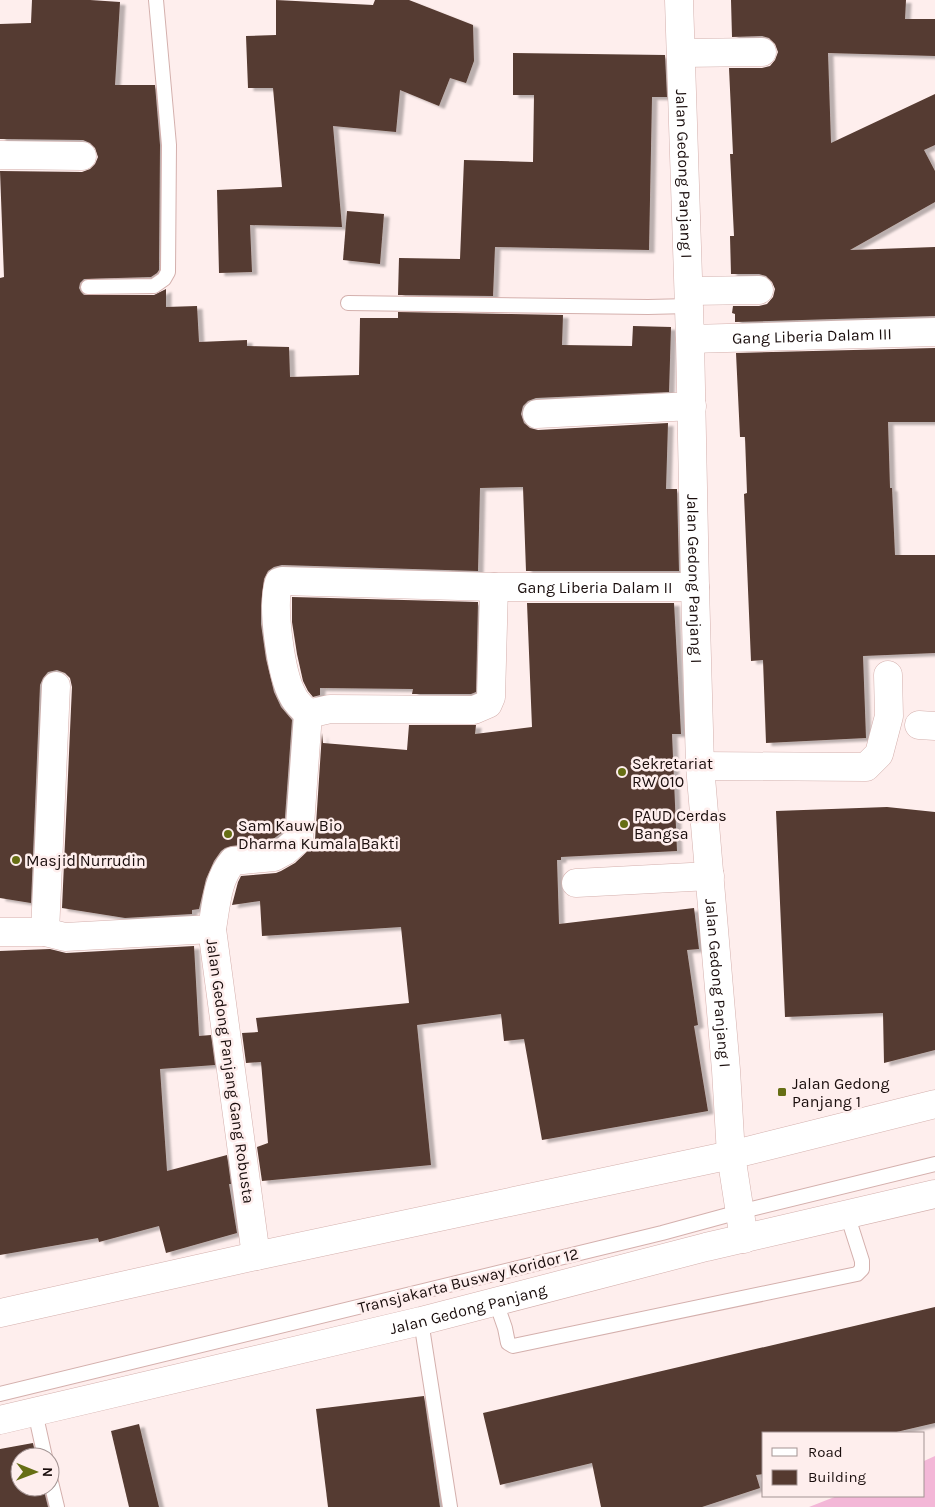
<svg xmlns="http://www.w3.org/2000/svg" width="935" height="1507" font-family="Karla,sans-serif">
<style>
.water{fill:#f3b7d7}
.building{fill:#553a30;filter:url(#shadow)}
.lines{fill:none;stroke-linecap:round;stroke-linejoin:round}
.lane-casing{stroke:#d4b0ad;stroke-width:16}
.street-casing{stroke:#d4b0ad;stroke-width:29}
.secondary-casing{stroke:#d4b0ad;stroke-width:29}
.lane{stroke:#fff;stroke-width:14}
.street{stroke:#fff;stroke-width:28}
.secondary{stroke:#fff;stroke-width:28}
.poi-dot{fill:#666e14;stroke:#feeeed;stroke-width:2}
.labels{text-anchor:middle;stroke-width:5;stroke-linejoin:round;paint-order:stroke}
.street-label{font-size:16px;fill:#1a0e0d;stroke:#feeeed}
.poi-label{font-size:16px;fill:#1a0e0d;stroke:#feeeed;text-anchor:start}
</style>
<defs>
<filter id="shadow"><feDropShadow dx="5.5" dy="3" stdDeviation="1" flood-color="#0004"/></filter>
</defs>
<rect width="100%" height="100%" fill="#feeeed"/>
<polygon class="water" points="935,1456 935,1507 809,1507 837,1496 924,1496 924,1461"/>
<g class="building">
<polygon points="32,0 90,0 120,2 115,85 155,85 160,145 159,270 157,273 151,277 84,279 80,283 79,288 81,292 84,295 154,295 166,289 166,307 197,306 199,342 247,340 247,346 289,347 290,377 359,375 360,318 398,318 398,312 563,315 562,345 632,346 633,326 671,327 669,392 536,398 528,401 523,406 521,414 524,423 530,428 538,430 668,423 666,489 677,489 679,571 526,571 523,487 480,488 478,571 282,565 274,567 268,571 264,579 261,606 261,624 266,659 274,692 281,707 292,720 284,831 269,842 231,846 225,848 221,851 214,861 206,879 199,909 192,910 192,914 125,918 62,908 72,687 70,678 65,673 57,670 48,672 43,678 40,685 31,903 0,898 0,278 4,277 0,171 82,172 90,169 95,164 98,157 95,148 90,143 83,140 0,139 0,24 31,23"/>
<polygon points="276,0 373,5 375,0 409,0 473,25 474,61 466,83 450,78 439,106 400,90 396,132 333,126 342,227 250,225 252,272 219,273 217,190 282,187 273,88 248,88 246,36 276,35"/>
<polygon points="731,0 906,0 905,19 935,19 935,56 828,53 831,143 935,94 935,145 924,150 935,171 935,202 850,250 935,247 935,316 735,322 735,314 732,313 733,306 759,306 767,304 773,297 775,289 772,282 766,276 759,274 731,274 730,236 734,236 730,154 733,154 729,68 762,68 770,66 775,60 778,52 775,44 769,38 762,36 732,37"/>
<polygon points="513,53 665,55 667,97 652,97 649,250 495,247 493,296 398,295 399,258 460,259 464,160 533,162 534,95 513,95"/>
<polygon points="347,211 384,214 380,264 343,260"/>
<polygon points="935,348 935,422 888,422 890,488 892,488 895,555 935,555 935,653 863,656 866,738 766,743 763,660 751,661 744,494 747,493 745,437 740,437 736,353"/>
<polygon points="292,597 478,602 476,692 471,694 412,694 413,689 320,688 320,695 313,697 308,691 303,681 297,654 292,622"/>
<polygon points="527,603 674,603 681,734 672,734 677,851 561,857 561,860 557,860 559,924 694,908 699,949 687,950 698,1025 694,1026 708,1111 542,1140 524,1039 504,1041 501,1014 417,1025 431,1165 262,1181 257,1147 268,1143 261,1062 246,1063 242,1033 258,1032 256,1018 409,1003 401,927 262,936 260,901 232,905 238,882 241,876 276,873 281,871 295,863 313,846 315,840 322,733 323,743 407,750 409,725 476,725 475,734 532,727"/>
<polygon points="887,807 935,812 935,1050 884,1063 883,1013 785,1017 776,811"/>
<polygon points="194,946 199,1036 211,1035 215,1065 160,1069 167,1171 227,1155 231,1184 229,1184 237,1233 166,1253 159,1226 99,1242 98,1238 0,1255 0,951 50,949 66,953"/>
<polygon points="935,1307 935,1423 892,1433 764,1433 764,1474 756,1475 760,1488 702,1507 601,1507 592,1463 500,1485 483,1413"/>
<polygon points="424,1396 440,1507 328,1507 316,1409"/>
<polygon points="139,1424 159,1507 129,1507 111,1431"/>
<polygon points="33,1443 36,1457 20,1457 20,1487 43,1487 48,1507 0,1507 0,1449"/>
</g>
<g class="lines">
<defs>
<g id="lane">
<polyline points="88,287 154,286 164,279 168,272 169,145 156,0"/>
<polyline points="348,303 648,307 689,306"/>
<polyline points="496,1302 505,1328 508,1343 513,1346 857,1274 862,1269 862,1261 847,1214"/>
<polyline points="421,1321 450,1507"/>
<polyline points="0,1394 662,1233 739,1212 935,1164"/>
<polyline points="35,1412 45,1457"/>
<polyline points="50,1478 57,1507"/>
</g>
<g id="street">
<path id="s1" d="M679 0 690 339 695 587 700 766 726 1070 731 1155"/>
<polyline points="681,53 762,52"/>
<polyline points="0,155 82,156"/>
<polyline points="689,291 759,290"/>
<path id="s2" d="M690 339 935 332"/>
<polyline points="537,414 692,406"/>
<path id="s3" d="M308 714C303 708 296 703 293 696 281 675 271 605 279 582L282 581 494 587H695"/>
<polyline points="919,725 935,726"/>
<polyline points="700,766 866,767 879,754 889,716 888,675"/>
<polyline points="576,883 710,876"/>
<polyline points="0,932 45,932 65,937 212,929"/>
<polyline points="45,932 56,686"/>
<path d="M256 1256 212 929C216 906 217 879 233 861L274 857 285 851 299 839 308 714 330 709 474 710 488 704 491 697 494 587"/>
</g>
<g id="secondary">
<polyline points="731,1155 744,1239"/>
<polyline points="0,1313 256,1256 731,1155 935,1104"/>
<path id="s4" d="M0 1420 421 1321 706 1247 935 1194"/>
</g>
</defs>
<use href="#lane" class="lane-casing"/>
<use href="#street" class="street-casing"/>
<use href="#secondary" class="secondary-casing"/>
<use href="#lane" class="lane"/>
<use href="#street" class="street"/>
<use href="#secondary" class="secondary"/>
</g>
<g class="poi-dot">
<circle cx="622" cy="772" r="5"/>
<circle cx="624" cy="824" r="5"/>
<circle cx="228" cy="834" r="5"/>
<circle cx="16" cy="860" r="5"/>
<rect x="777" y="1087" width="10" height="10" rx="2.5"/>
</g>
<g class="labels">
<g class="street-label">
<text dy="6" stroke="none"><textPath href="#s1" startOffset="174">Jalan Gedong Panjang I</textPath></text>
<text dy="6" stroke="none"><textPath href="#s2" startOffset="122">Gang Liberia Dalam III</textPath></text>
<text dy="6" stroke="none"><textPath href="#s1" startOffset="579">Jalan Gedong Panjang I</textPath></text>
<text dy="6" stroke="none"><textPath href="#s3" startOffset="456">Gang Liberia Dalam II</textPath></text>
<text dy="6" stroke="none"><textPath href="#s1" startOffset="984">Jalan Gedong Panjang I</textPath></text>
<text transform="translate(231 1071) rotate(82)" y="6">Jalan Gedong Panjang Gang Robusta</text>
<text transform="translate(468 1280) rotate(-14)" y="6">Transjakarta Busway Koridor 12</text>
<text dy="6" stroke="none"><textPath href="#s4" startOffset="481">Jalan Gedong Panjang</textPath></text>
</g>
<g class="poi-label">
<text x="632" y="769">Sekretariat<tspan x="632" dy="18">RW 010</tspan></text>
<text x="634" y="821">PAUD Cerdas<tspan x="634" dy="18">Bangsa</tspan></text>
<text x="238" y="831">Sam Kauw Bio<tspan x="238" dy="18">Dharma Kumala Bakti</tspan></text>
<text x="26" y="866">Masjid Nurrudin</text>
<text x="792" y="1089">Jalan Gedong<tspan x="792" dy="18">Panjang 1</tspan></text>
</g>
</g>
<rect x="762" y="1432" width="162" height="65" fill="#feeeed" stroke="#a39493"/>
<rect x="772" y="1448" width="25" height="8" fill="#ffffff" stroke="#a39493"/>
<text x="808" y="1457" font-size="15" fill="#1a0e0d">Road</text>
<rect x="772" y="1470" width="25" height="15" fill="#553a30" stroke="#a39493"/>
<text x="808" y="1482" font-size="15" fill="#1a0e0d">Building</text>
<g transform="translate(35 1472) rotate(91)"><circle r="24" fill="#feeeed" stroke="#a39493"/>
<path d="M0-4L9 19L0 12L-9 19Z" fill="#666e14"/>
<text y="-8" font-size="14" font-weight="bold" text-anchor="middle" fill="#1a0e0d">N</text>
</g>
</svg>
